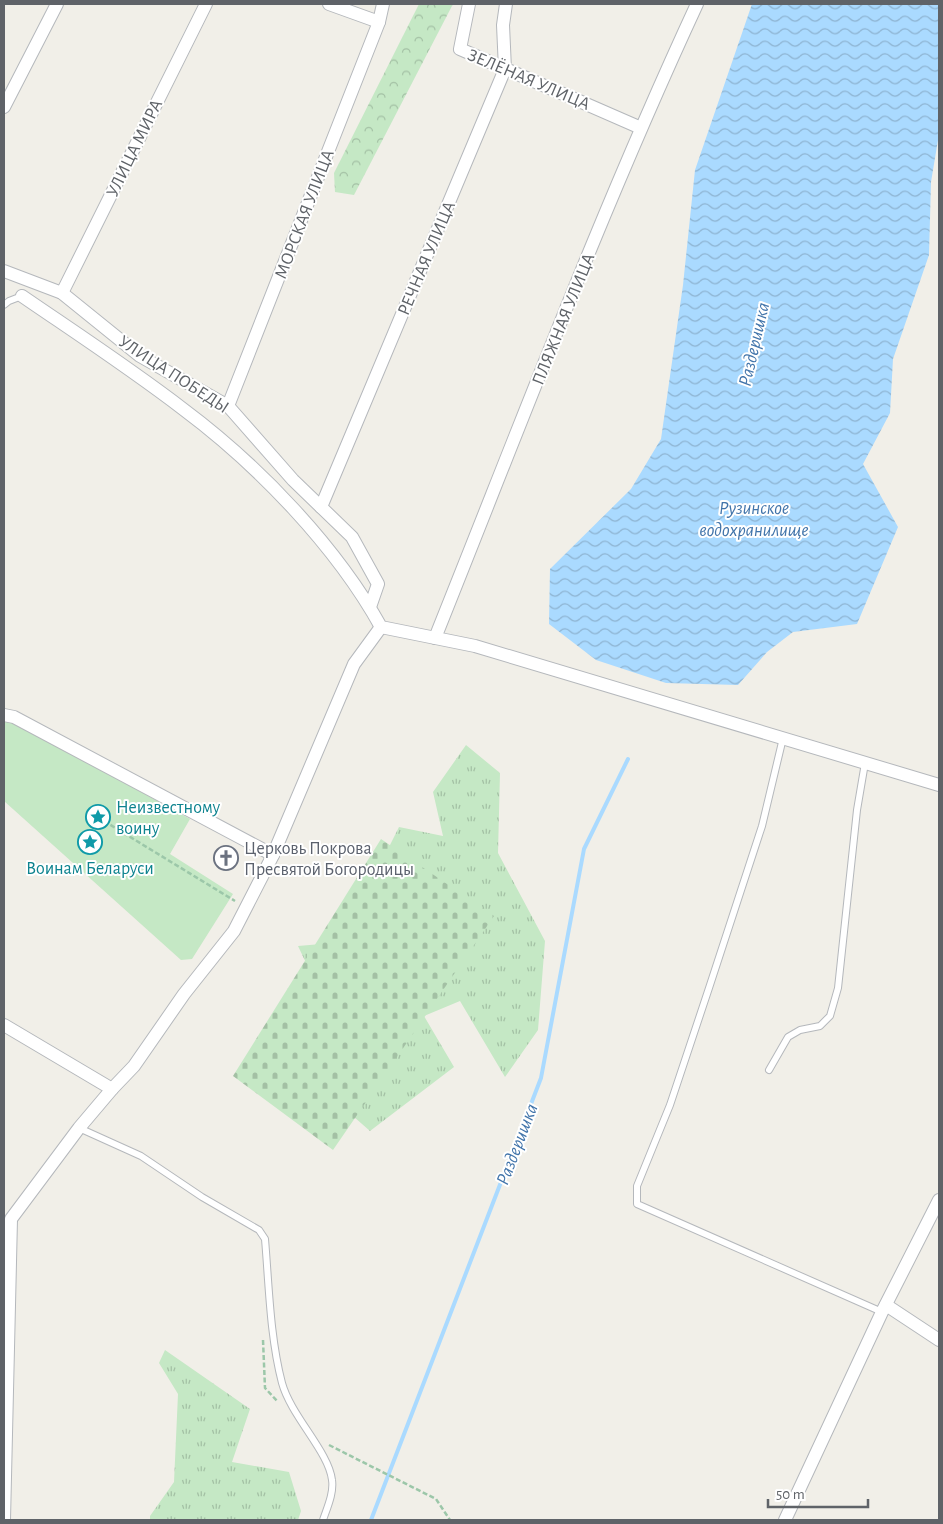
<svg xmlns="http://www.w3.org/2000/svg" width="943" height="1524" font-family="'Alegreya Sans',sans-serif">
<style>
.grass{fill:url(#grass-tufts)}
.forest{fill:url(#forest-crowns)}
.cemetery{fill:url(#cemetery-stones)}
.green{fill:#c5e8c5}
.water{fill:url(#water-waves)}
.lines{fill:none;stroke-linecap:round;stroke-linejoin:round}
.stream{stroke:#aadaff;stroke-width:4}
.lane-casing{stroke:#b5b8bc;stroke-width:8}
.street-casing{stroke:#b5b8bc;stroke-width:14}
.path{stroke:#9cc7a9;stroke-width:2.5;stroke-dasharray:5 2.5;stroke-linecap:butt}
.lane{stroke:#fff;stroke-width:6}
.street{stroke:#fff;stroke-width:12}
.labels{text-anchor:middle;stroke-width:4;stroke-linejoin:round;paint-order:stroke}
.street-label{font-size:18px;fill:#5f6368;stroke:#fff}
.culture-label{font-size:18px;fill:#0d838f;stroke:#fff;text-anchor:start}
.worship-label{font-size:18px;fill:#5b616d;stroke:#fff;text-anchor:start}
.water-label{font-size:19px;font-style:italic;fill:#4174aa;stroke:#fff}
</style>
<defs>
<pattern id="grass-tufts" width="24" height="20" patternUnits="userSpaceOnUse" patternTransform="scale(1.25)"><rect width="24" height="20" fill="#c5e8c5"/><path d="M3 7l-1-3M5 7V3M7 7l1-3M15 17l-1-3M17 17v-4M19 17l1-3" fill="none" stroke="#a3c0a4"/></pattern>
<pattern id="forest-crowns" width="20" height="18" patternUnits="userSpaceOnUse" patternTransform="scale(1.25)"><rect width="20" height="18" fill="#c5e8c5"/><path d="M2 6a3 3 0 1 1 6 0M12 15a3 3 0 1 1 6 0" fill="none" stroke="#a3c0a4"/></pattern>
<pattern id="cemetery-stones" width="16" height="16" patternUnits="userSpaceOnUse" patternTransform="scale(1.25)"><rect width="16" height="16" fill="#c5e8c5"/><path d="M2 7V4a2 2 0 0 1 4 0v3zM10 15v-3a2 2 0 0 1 4 0v3z" fill="#a3c0a4"/></pattern>
<pattern id="water-waves" width="16" height="10" patternUnits="userSpaceOnUse" patternTransform="scale(1.25)"><rect width="16" height="10" fill="#aadaff"/><path d="M0 5q4-4 8 0t8 0" fill="none" stroke="#8eb4d2"/></pattern>
</defs>
<rect width="100%" height="100%" fill="#f1efe8"/>
<g class="grass">
<polygon points="466,745 500,773 498,853 545,941 538,1030 505,1077 460,1001 424,1016 454,1067 370,1131 265,1039 318,988 298,946 390,938 369,887 399,827 443,836 433,792"/>
<polygon points="165,1350 250,1409 232,1462 289,1472 301,1511 298,1520 150,1520 150,1516 174,1482 178,1394 159,1363"/>
</g>
<polygon class="forest" points="419,4 453,4 354,195 335,192 334,173"/>
<polygon class="cemetery" points="381,839 494,916 333,1150 233,1076"/>
<polygon class="green" points="4,719 11,720 190,819 170,854 233,894 192,959 181,960 4,801"/>
<polygon class="water" points="752,4 939,4 939,134 931,182 929,255 893,359 890,413 863,464 898,527 857,624 793,632 767,652 738,685 666,683 596,660 549,624 550,569 631,489 661,439 683,285 695,170"/>
<g class="lines">
<polyline class="stream" points="371,1520 541,1078 584,849 628,759"/>
<defs>
<g id="lane">
<polyline points="4,305 9,301 22,296"/>
<polyline points="783,738 762,826 709,988 670,1105 637,1186 637,1204 882,1312"/>
<polyline points="769,1070 788,1037 800,1030 820,1026 830,1016 838,988 857,810 865,763"/>
<path d="M79 1128 141 1156 202 1197 259 1230 265 1239C269 1286 270 1337 282 1383 291 1416 329 1452 332 1480 334 1493 327 1508 323 1520"/>
</g>
<g id="street">
<polyline points="329,4 379,22 383,4"/>
<polyline points="469,4 460,49 641,128"/>
<polyline points="4,107 57,4"/>
<polyline points="4,271 62,293 140,356 228,406 293,480 352,537 378,584 370,607"/>
<polyline points="62,293 206,4"/>
<path d="M22 296C76 333 131 369 183 409 258 465 336 546 381 627L475 646 939 785"/>
<polyline points="228,406 379,22"/>
<polyline points="321,507 505,69 503,25 506,4"/>
<path d="M435 638C520 426 601 211 697 4"/>
<polyline points="4,715 14,717 273,855"/>
<polyline points="4,1025 112,1089 79,1128 11,1219 4,1520"/>
<polyline points="112,1089 134,1066 184,994 234,931 273,855 354,664 381,627"/>
<polyline points="886,1305 939,1340"/>
<polyline points="785,1520 882,1312 939,1200"/>
</g>
</defs>
<use href="#lane" class="lane-casing"/>
<use href="#street" class="street-casing"/>
<g class="path">
<circle cx="98" cy="817" r="7"/>
<polyline points="104,821 235,901"/>
<polyline points="263,1340 265,1388 278,1402"/>
<polyline points="329,1445 436,1499 450,1520"/>
</g>
<use href="#lane" class="lane"/>
<use href="#street" class="street"/>
</g>
<defs>
<symbol id="sight-ring" viewBox="-11 -11 22 22"><circle r="9.5" fill="#fff" stroke="#0f9aa8" stroke-width="1.5"/><path d="M0-6L1.8-2.2L6-1.7L2.9 1.2L3.7 5.4L0 3.3L-3.7 5.4L-2.9 1.2L-6-1.7L-1.8-2.2Z" fill="#0f9aa8"/></symbol>
<symbol id="church-ring" viewBox="-11 -11 22 22"><circle r="9.5" fill="#fff" stroke="#6b7280" stroke-width="1.5"/><path d="M-1.2-6h2.4v3.5h3.3v2.4h-3.3V6h-2.4V-.1h-3.3v-2.4h3.3Z" fill="#6b7280"/></symbol>
</defs>
<g fill-rule="evenodd">
<use href="#sight-ring" x="84" y="803" width="28" height="28"/>
<use href="#sight-ring" x="76" y="828" width="28" height="28"/>
<use href="#church-ring" x="212" y="844" width="28" height="28"/>
</g>
<g class="labels">
<g class="street-label">
<text transform="translate(529 79) rotate(23)" y="6">ЗЕЛЁНАЯ УЛИЦА</text>
<text transform="translate(134 148) rotate(-64)" y="6">УЛИЦА МИРА</text>
<text transform="translate(304 214) rotate(-69)" y="6">МОРСКАЯ УЛИЦА</text>
<text transform="translate(426 258) rotate(-67)" y="6">РЕЧНАЯ УЛИЦА</text>
<text transform="translate(563 319) rotate(-68)" y="6">ПЛЯЖНАЯ УЛИЦА</text>
<text transform="translate(174 374) rotate(33)" y="6">УЛИЦА ПОБЕДЫ</text>
</g>
<g class="culture-label">
<text x="116" y="813">Неизвестному<tspan x="116" dy="21">воину</tspan></text>
<text x="90" y="874" text-anchor="middle">Воинам Беларуси</text>
</g>
<g class="worship-label">
<text x="244" y="854">Церковь Покрова<tspan x="244" dy="21">Пресвятой Богородицы</tspan></text>
</g>
<g class="water-label">
<text transform="translate(753 344) rotate(-77)" y="7">Раздеришка</text>
<text x="754" y="514">Рузинское<tspan x="754" dy="22">водохранилище</tspan></text>
<text transform="translate(516 1144) rotate(-69)" y="7">Раздеришка</text>
</g>
</g>
<rect width="943" height="1524" fill="none" stroke="#5f6368" stroke-width="10"/>
<path d="M768 1499v8h100v-8" fill="none" stroke="#5f6368" stroke-width="2.5"/>
<text x="776" y="1499" font-size="15" fill="#5f6368" stroke="#ffffff" stroke-width="4" paint-order="stroke">50 m</text>
</svg>
